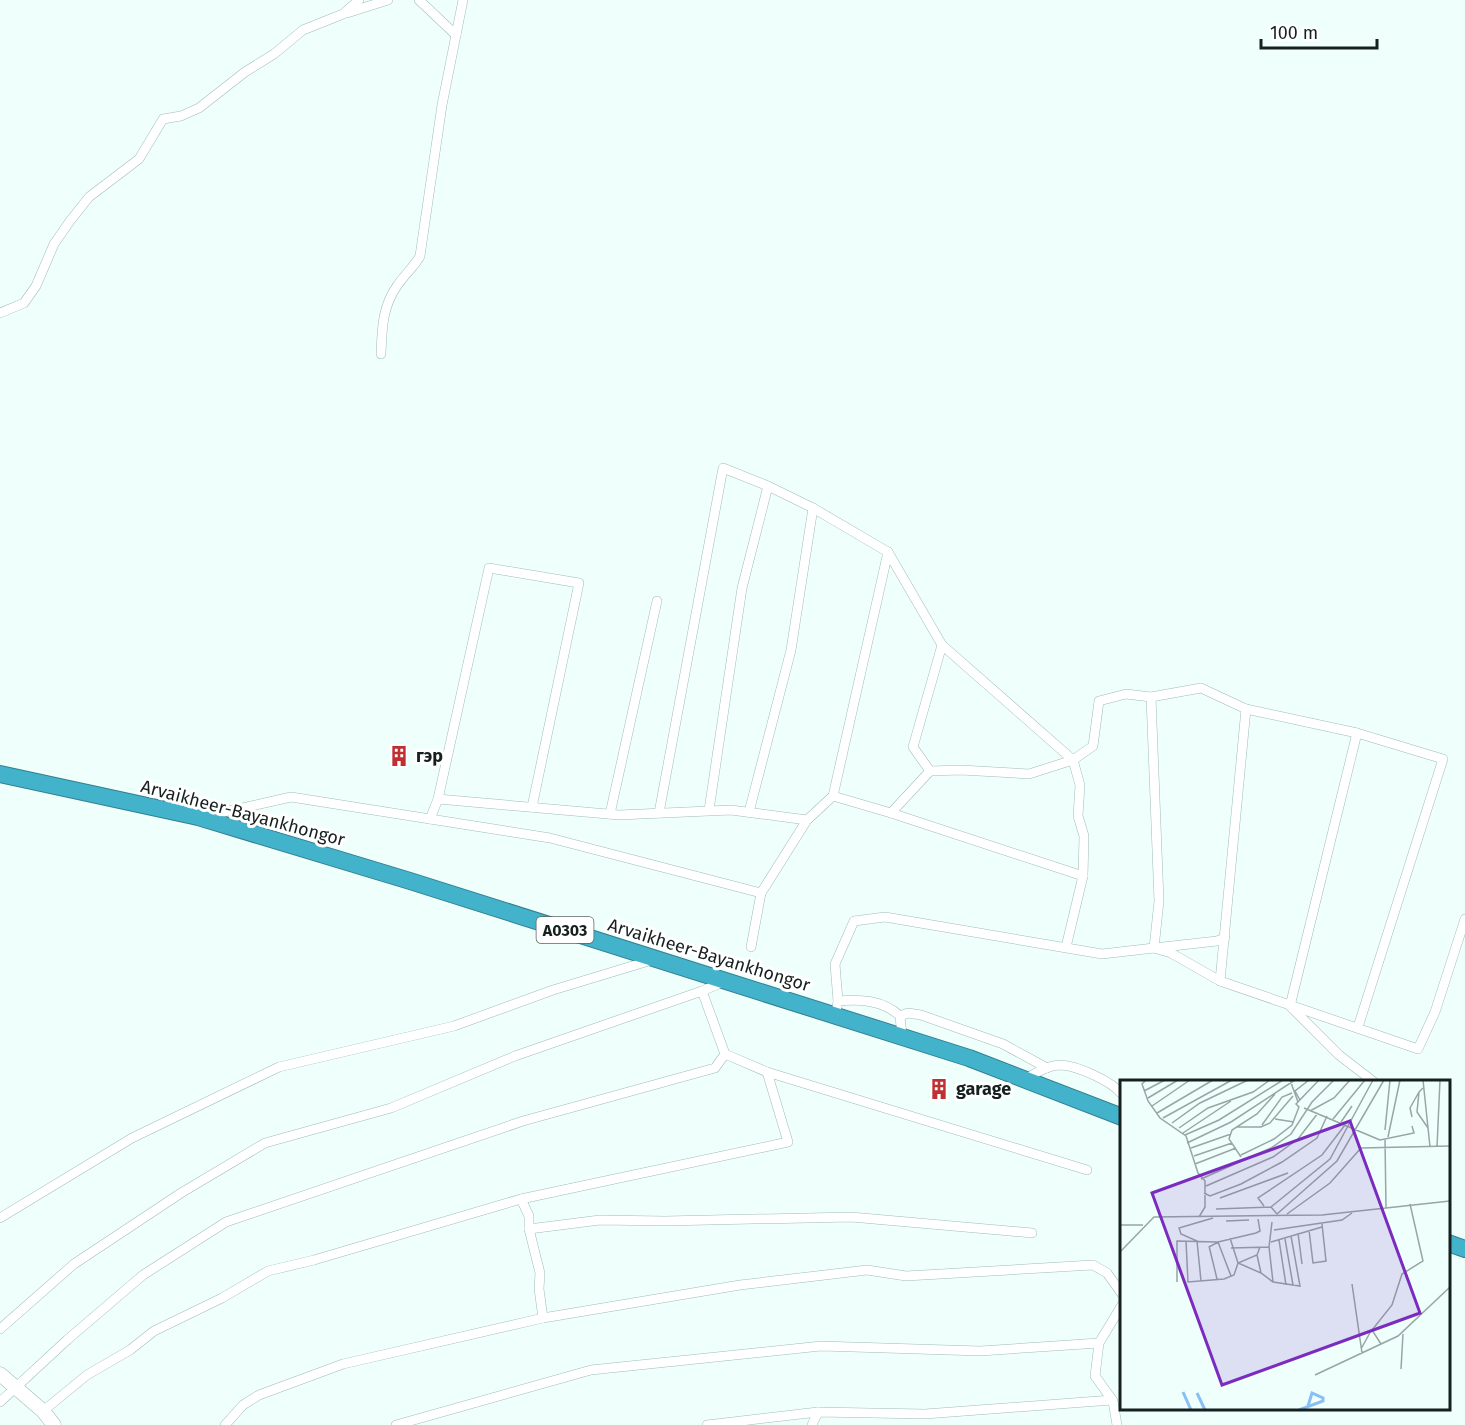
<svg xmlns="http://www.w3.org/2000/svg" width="1465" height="1425" font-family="'Fira Sans',sans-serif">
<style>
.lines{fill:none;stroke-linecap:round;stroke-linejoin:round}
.street-casing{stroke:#a1bcb7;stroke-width:10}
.secondary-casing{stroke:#a1bcb7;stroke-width:15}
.highway-casing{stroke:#337f8f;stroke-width:18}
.street{stroke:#fff;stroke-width:9}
.secondary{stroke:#fff;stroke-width:14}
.highway{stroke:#43b2cb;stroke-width:16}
.labels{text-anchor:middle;stroke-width:6;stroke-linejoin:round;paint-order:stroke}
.shield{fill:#fff;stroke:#5c6462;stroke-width:1.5}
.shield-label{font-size:16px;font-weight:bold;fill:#16211f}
.poi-label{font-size:18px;font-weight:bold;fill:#16211f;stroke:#fff;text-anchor:start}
.street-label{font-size:18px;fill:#16211f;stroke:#fff}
.inset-river{fill:none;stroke:#89bff3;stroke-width:3}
.inset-road{fill:none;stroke:#98a6a4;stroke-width:1.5}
.view{fill:#7b2cbf;fill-opacity:0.15;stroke:#7b2cbf;stroke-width:3}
.inset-edge{fill:none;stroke:#16211f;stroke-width:3}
</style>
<rect width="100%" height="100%" fill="#eefffc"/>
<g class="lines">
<defs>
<g id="street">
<polyline points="419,0 456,35"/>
<polyline points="347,13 388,0"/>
<polyline points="0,313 24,303 36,286 54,244 70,221 89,197 139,159 163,119 181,116 199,108 245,72 274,54 303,30 343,14 359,0"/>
<path d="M381 354C382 330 382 307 397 286 404 275 414 267 420 256L442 105 463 0"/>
<polyline points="1151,697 1159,901 1154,948 1217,941 1225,938"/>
<polyline points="1357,733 1290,1006 1339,1055 1374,1082"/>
<polyline points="930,771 913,747 942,645"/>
<polyline points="833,796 888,552"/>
<polyline points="438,799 619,815 731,810 807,820"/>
<polyline points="709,810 742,588 768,486"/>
<polyline points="749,812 791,650 813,508"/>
<polyline points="659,813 723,468 768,486 813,508 888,552 942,645 1073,760 1080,785 1078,816 1084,836 1083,876 1066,947"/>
<polyline points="891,813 930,771 961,770 1029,774 1073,760 1093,746 1099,701 1126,694 1151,697 1201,688 1246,709 1357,733 1443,759 1358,1027"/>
<polyline points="610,814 657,601"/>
<polyline points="206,816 291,797 550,838 761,893"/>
<polyline points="430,819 438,799 489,568 579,583 532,807"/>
<polyline points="751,947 761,893 807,820 833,796 891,813 1083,876"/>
<polyline points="1220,981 1246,709"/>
<polyline points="702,991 725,1054 767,1072 1087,1170"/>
<polyline points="838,1001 835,964 854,921 885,917 1102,954 1154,948 1171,953 1220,981 1418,1049 1435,1012 1465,919"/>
<path d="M837 1007 838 1001C860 999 883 1000 900 1016L902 1036"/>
<polyline points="900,1016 908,1013 921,1015 1003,1044 1047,1068"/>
<path d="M1025 1079C1036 1073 1048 1065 1061 1065 1078 1066 1111 1081 1122 1094"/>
<polyline points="521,1199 529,1216 529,1229 540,1273 539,1289 543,1318"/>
<polyline points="0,1218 132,1138 279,1067 454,1026 553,990 652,960"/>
<polyline points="529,1229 600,1220 665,1221 851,1217 1032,1233"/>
<polyline points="0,1329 74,1264 181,1193 265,1143 391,1108 515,1056 702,991 723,982"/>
<polyline points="0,1402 67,1340 143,1275 226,1222 523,1121 715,1068 725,1054"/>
<polyline points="43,1411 87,1375 130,1350 154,1331 222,1298 268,1271 314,1260 521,1199 788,1142 767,1072"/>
<polyline points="225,1425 243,1405 259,1395 343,1364 543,1318 740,1285 867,1270 906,1276 1093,1265 1107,1273 1122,1294"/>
<polyline points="396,1425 591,1370 821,1346 980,1351 1099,1343"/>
<polyline points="707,1425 818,1412 925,1414 1112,1400"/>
<polyline points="812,1425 818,1412"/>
<polyline points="1117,1425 1113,1401 1095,1376 1099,1343 1122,1305"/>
</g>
<polyline id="secondary" points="0,1374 43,1411 54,1425"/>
<g id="highway">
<polyline points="0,774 198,817 410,881 969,1058 1122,1117"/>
<polyline points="1448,1243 1465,1249"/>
</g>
</defs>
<use href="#street" class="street-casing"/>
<use href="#secondary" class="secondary-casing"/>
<use href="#highway" class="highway-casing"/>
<use href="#street" class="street"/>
<use href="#secondary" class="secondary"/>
<use href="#highway" class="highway"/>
</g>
<defs>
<symbol id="building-bare" viewBox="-9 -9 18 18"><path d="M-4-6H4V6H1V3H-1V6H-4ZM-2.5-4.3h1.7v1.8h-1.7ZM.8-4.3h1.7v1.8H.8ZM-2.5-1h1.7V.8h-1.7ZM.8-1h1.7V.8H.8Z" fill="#bf3033" stroke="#fff" stroke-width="2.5" paint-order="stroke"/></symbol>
</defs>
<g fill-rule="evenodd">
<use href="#building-bare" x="384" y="741" width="30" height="30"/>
<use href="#building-bare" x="924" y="1074" width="30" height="30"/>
</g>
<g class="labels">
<rect class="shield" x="536.5" y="917" width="57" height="26" rx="4.5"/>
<g class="shield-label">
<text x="565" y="936">A0303</text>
</g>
<g class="poi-label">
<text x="416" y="762">гэр</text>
<text x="956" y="1095">garage</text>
</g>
<g class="street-label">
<text transform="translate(243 813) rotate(15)" y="6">Arvaikheer-Bayankhongor</text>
<text transform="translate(709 955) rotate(17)" y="6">Arvaikheer-Bayankhongor</text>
</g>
</g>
<g transform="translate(1120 1080)">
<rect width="330" height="330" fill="#eefffc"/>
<path class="inset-river" d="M63 312 71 330M77 313 85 330M179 330 203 321V318L192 313 188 326"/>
<path class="inset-road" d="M26 0 22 4 28 21 40 38 66 56 78 93 85 101V127L79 137M170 0 178 22M303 0 310 67M303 8 299 12 297 32 308 48M24 11 45 0M28 18 58 0M180 20 175 11 189 0M32 26 70 0M184 28 260 60M190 31 214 18 230 0M37 33 93 0M292 37 290 28 299 12M43 38 112 0M155 39 174 42M213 39 245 0M221 42 232 26M52 43 80 23 128 0M142 45 162 17 172 13M117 47H141L150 43 173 16M59 48 88 28 133 12 150 0M265 50 270 0M63 53 111 21M65 55 99 40 163 0M268 57 280 0M260 60 294 53 292 46M265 60 266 128M67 63 111 42 175 0M317 67 320 0M71 68 111 54M121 75 154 59 172 45 179 27 176 24 199 0M74 76 112 63M121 77 109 59 112 50 137 34 155 14M75 84 116 68M81 99 151 68 171 54 192 22 214 0M86 106 153 77 178 59 198 33M84 113 90 116 121 104 162 82 197 58 207 36M100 118 168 93M144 126 138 118 202 75 225 45M151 127 210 79 253 0M96 129 151 127 157 134M157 134 217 81 264 0M167 134 210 103 241 68 330 66M106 141 129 140M0 145H23M154 150 222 140 232 133M189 150 193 183 206 181 202 144M178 153 182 184M110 158 118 183 141 193 153 202 180 206 171 156M165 159 173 205M159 160 166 205M66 161 68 202 104 199 114 195 118 183 137 175 140 167M151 162 202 147M89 166 97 199M89 167 98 162 111 196M149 167 153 202M111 168 149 167 152 142M0 172 34 137 202 135 330 121M137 175 141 193M81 201 77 161 61 154 59 148 93 138M57 202V161L98 162 136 153 140 151 138 139M232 204 242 273M261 264 252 250 272 225 282 194 303 181 290 124M241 269 252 249M281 289 283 254M195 295 278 256 330 207"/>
<path class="view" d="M230 41 300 233 102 305 32 113Z"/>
<rect width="330" height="330" class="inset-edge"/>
</g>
<path d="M1261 39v9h116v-9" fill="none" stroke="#16211f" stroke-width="3"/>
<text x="1270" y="39" font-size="18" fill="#16211f" stroke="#ffffff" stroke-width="4.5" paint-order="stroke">100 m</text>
</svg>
